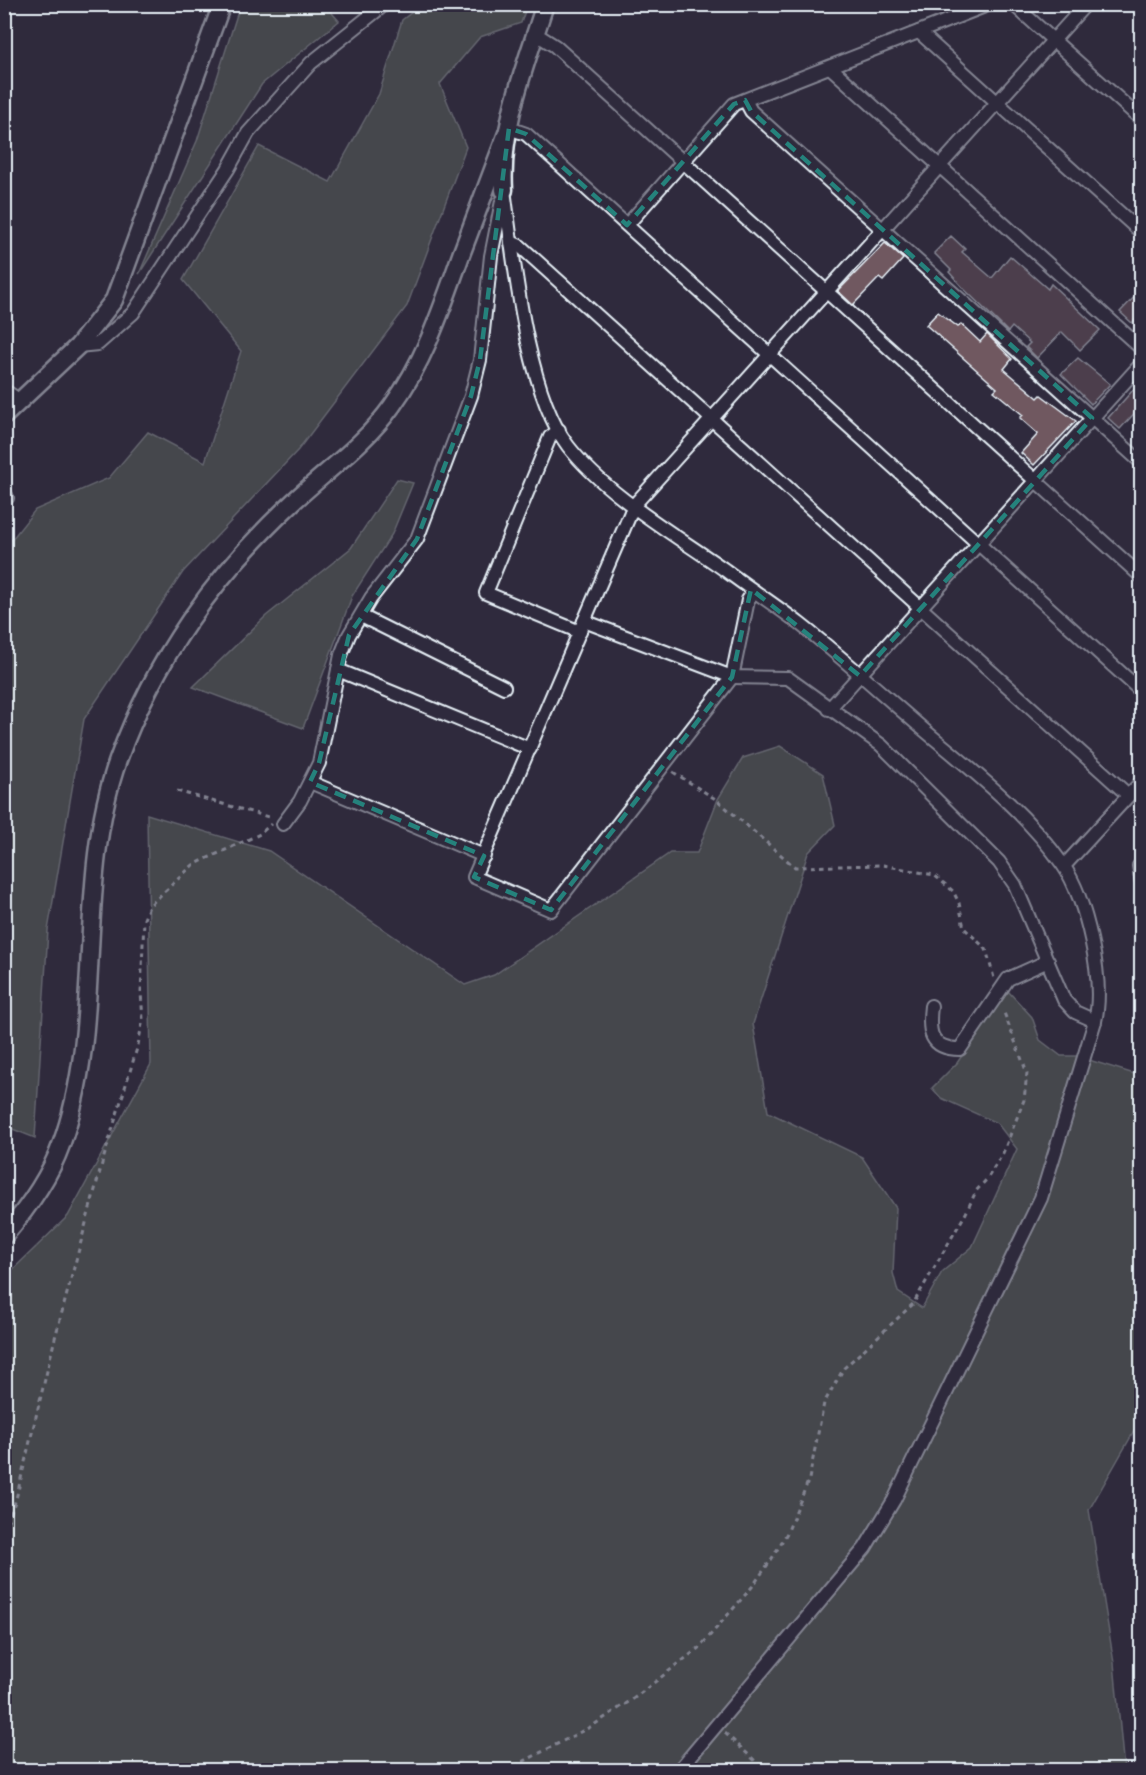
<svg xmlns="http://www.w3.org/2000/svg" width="1146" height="1775" font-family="Itim,sans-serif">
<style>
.green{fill:#5f6a5f;stroke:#a4aeac;stroke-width:1.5}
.building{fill:#6f5860;stroke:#e8f1f8;stroke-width:1.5}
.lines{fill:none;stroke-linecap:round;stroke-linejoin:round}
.street-casing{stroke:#e8f1f8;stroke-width:16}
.secondary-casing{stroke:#e8f1f8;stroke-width:21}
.path{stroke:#e8f1f8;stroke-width:3;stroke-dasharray:4.5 4.5;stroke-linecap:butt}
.street{stroke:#2f2a3d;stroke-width:12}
.secondary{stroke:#2f2a3d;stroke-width:16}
.marked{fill:none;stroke:#25827c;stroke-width:4.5;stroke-dasharray:12 8;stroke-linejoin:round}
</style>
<rect width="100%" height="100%" fill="#2f2a3d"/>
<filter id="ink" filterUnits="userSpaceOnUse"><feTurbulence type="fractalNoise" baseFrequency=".0167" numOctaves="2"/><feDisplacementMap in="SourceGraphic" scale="12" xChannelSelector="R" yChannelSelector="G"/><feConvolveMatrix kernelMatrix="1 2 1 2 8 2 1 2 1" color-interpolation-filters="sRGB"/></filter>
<g filter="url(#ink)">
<g class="green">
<polygon points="240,5 325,5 339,21 262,84 139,274 197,141"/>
<polygon points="421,5 527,5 521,23 480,37 440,84 466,147 407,306 298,450 183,572 84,719 48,930 35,1138 5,1126 5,548 35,510 109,478 148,432 205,462 241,351 183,280 259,146 330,182 379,94 402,20"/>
<polygon points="397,479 413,483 392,534 352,596 303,728 193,687 266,616 351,548"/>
<polygon points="780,746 823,774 835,825 808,853 753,1024 768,1112 862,1157 896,1208 893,1273 898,1292 922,1308 942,1272 972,1247 1017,1149 997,1123 941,1098 932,1088 957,1063 1007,990 1032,1017 1040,1040 1061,1056 1076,1056 1141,1076 1141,1419 1089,1510 1114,1663 1124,1770 5,1770 4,1278 68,1216 151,1064 147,814 269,851 465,985 494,975 670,853 697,853 718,799 743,758"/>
</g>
<g class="building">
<polygon points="951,236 965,249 962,252 992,278 1010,256 1048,289 1051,284 1100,330 1080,350 1062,332 1037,358 1026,347 1030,343 1012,327 1008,332 998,322 965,290 949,272 951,270 934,253"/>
<polygon points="885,243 903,259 883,281 879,278 853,305 838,291"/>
<polygon points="1142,289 1142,313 1132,323 1120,312"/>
<polygon points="938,312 958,327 961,324 980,342 987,334 1012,359 1004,369 1038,398 1041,395 1076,421 1034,465 1021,453 1038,434 1020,418 1023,415 994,391 997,388 926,325"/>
<polygon points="1078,358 1110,384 1091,404 1061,374"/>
<polygon points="1142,380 1142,405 1120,429 1108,418"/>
</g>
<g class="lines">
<defs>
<g id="street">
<polyline points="1013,4 1142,120"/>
<polyline points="1138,4 1142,8"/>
<polyline points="919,32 1142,233"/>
<polyline points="536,34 555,46 1142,577"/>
<polyline points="830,67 1142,349"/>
<polyline points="745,100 751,111 1142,463"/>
<polyline points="509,128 526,134 1142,692"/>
<path d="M504 190C514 260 526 391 568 446 606 495 674 534 725 570 749 588 775 605 800 624 842 657 882 694 923 729 973 771 1025 811 1063 865 1086 898 1105 981 1095 1021L1041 1198 894 1500 865 1548 679 1770"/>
<polyline points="627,225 734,104 990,4"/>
<polyline points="511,242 520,246 1128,795"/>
<polyline points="78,346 98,344 133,313 228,169 248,133 311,63 385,4"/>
<polyline points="4,390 20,401"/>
<polyline points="559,430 550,437 486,593 580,632"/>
<polyline points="4,491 7,498 4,501"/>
<polyline points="754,591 748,600 732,677 551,910 474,877 634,505 1086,4"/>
<polyline points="361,616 504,687"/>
<polyline points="584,621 732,677 788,678 881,745 999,862 1015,885 1064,1000 1075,1012 1095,1021"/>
<polyline points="338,670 530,749"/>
<polyline points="829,709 1142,363"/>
<polyline points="310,782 484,856"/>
<polyline points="283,824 300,801 319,763 341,655 349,635 371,598 417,539 471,396 480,360 491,256 502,201"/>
<polyline points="1142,863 1139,866 1142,883"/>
<polyline points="1064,866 1142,781"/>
<path d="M931 1006C928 1031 929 1049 960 1049L1008 979 1048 961"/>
</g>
<g id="secondary">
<path d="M504 190C500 126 526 65 545 4"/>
<polyline points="4,416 78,346 114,300 222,4"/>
<path d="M4 1236C27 1209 49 1179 61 1145 106 1022 74 884 118 760 155 658 214 576 293 502 326 471 366 443 392 406 426 359 443 305 462 252 478 210 493 169 509 128"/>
</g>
</defs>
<use href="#street" class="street-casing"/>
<use href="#secondary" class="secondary-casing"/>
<g class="path">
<polyline points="673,772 717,800 795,867 883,865 934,875 953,891 959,903 964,928 986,949 994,978"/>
<polyline points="177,791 272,818"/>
<polyline points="4,1531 16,1499 55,1338 103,1160 138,1045 143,1019 141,993 144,919 149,906 193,865 260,834 271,824"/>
<polyline points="725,1733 765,1770"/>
<polyline points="507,1770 592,1726 633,1699 700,1647 752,1587 771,1560 787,1533 809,1479 824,1403 844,1368 913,1304 966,1213 976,1191 987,1179 1003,1153 1024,1100 1027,1073 1003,1010"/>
</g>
<use href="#street" class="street"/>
<use href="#secondary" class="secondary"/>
</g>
</g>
<path d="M0 0H1146V1775H0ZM745 100 751 111 1092 418 860 676 751 589 732 677 551 910 474 877 484 856 310 782 319 763 349 635 417 539 471 396 480 360 509 128 526 134 627 225 734 104Z" fill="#2f2a3d" fill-opacity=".55" fill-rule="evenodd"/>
<path class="marked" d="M745 100 751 111 1092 418 860 676 751 589 732 677 551 910 474 877 484 856 310 782 319 763 349 635 417 539 471 396 480 360 509 128 526 134 627 225 734 104Z"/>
<rect width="1146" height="1775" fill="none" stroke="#2f2a3d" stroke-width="24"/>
<rect x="12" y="12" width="1122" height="1751" fill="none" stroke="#e8f1f8" stroke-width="2" filter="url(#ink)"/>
</svg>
